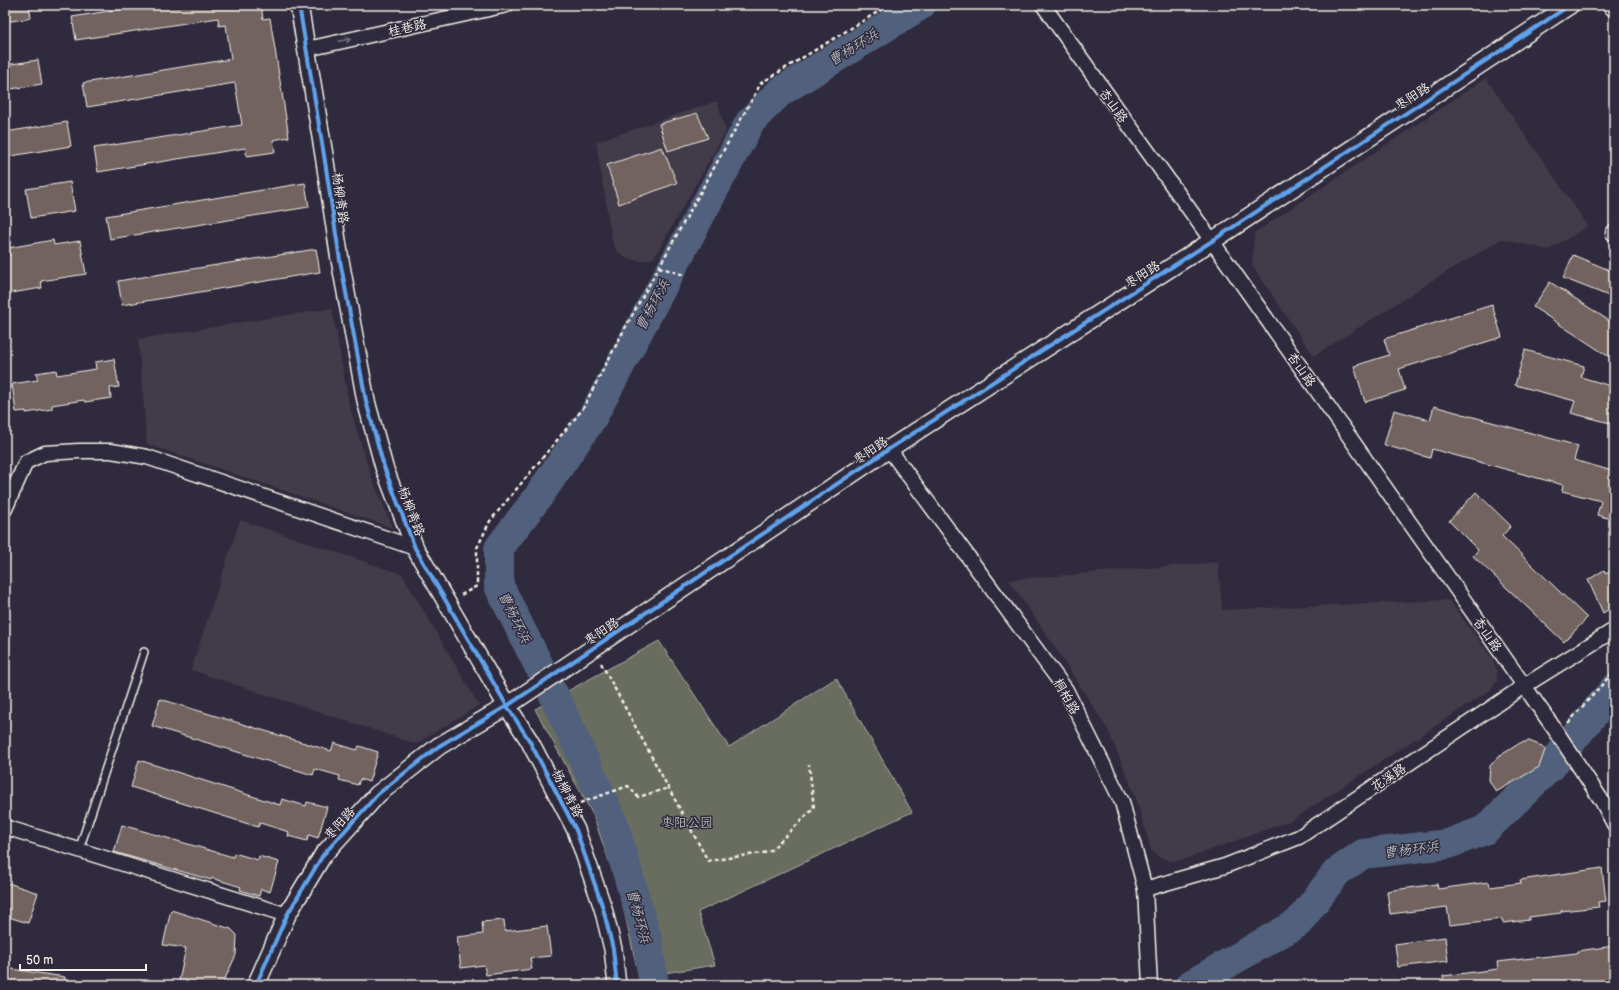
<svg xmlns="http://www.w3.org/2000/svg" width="1619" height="990" font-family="'Balsamiq Sans','LXGW WenKai TC',sans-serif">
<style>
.built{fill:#433b48}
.green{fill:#676d60;stroke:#aeafa4}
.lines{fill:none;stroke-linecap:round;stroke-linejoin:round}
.river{stroke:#51617b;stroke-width:30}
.building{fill:#726460;stroke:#f4f1e8}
.service-casing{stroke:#f4f1e8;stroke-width:10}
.minor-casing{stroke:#f4f1e8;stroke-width:17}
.tertiary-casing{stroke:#f4f1e8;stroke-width:20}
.path{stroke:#f4f1e8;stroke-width:2.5;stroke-dasharray:4 3;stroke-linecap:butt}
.service{stroke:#2f2a3d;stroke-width:7}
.minor{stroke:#2f2a3d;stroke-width:14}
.tertiary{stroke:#2f2a3d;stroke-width:17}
.cycleway-casing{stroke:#2f2a3d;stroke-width:6}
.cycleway{stroke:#60a3ed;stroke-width:4}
.oneway{stroke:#747079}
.labels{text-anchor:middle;stroke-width:3;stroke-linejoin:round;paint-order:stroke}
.street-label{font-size:13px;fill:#f4f1e8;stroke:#2f2a3d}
.park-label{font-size:13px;fill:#b5b6ab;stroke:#2f2a3d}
.water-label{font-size:14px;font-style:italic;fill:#b3b7bc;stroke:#2f2a3d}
</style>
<rect width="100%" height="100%" fill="#2f2a3d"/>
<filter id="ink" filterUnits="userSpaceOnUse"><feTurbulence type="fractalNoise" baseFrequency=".025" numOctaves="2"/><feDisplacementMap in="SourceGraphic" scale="8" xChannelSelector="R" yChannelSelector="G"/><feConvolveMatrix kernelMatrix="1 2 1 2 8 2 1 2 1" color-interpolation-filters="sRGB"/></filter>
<g filter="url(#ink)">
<g class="built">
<polygon points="1486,78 1588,226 1548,250 1502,239 1435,279 1314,356 1252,266 1254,233"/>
<polygon points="717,101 726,131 654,258 641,261 627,259 616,250 612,241 596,142"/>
<polygon points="332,308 349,404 371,476 393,528 147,444 138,339"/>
<polygon points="240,520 402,574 479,705 416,744 191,670"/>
<polygon points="1218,562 1222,610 1449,600 1492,658 1497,671 1497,681 1490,690 1292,820 1186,859 1173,861 1160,858 1151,850 1136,798 1108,730 1057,650 1009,580"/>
</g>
<polygon class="green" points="659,641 729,747 836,678 912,812 698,912 715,965 639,977 620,893 593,815 535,709"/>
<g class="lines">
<g class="river">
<polyline points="539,666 499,586 499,548 538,497 592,418 750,122 780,92 921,5"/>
<polyline points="553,693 612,820 647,939 654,985"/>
<polyline points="1190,985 1298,923 1337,872 1363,854 1448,844 1485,830 1551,766 1614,689"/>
</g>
</g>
<g class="building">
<polygon points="5,5 29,5 31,18 5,22"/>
<polygon points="145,5 261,5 263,19 270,18 289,137 273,140 275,152 247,156 245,148 98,172 94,148 242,125 235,83 87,107 83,83 231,59 226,25 219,26 218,18 76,40 72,17"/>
<polygon points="38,60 42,84 5,90 5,65"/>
<polygon points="697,113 708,138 668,151 659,124"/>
<polygon points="67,122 71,146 5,157 5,132"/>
<polygon points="662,147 677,183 619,204 607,165"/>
<polygon points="70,182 75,211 31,218 26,189"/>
<polygon points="305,183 309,207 110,239 106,216"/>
<polygon points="53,240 54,245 80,241 86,274 41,281 42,288 5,294 5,257 9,256 8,248"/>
<polygon points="316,249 320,272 122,305 118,281"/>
<polygon points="1573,255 1614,272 1614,298 1563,278"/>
<polygon points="1550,282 1614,324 1614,360 1533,307"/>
<polygon points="1492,305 1502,337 1399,369 1405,390 1365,402 1354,366 1389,355 1384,339"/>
<polygon points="1525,350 1584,366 1581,377 1614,387 1614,424 1571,413 1575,401 1515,385"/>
<polygon points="114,359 119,387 110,388 111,398 85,402 84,400 52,405 52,409 26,413 26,411 16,412 12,384 38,380 36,373 56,370 57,375 96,369 95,362"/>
<polygon points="1434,406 1578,446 1574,460 1609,470 1610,469 1614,469 1614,520 1597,515 1601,501 1562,491 1563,485 1432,449 1430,458 1384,445 1394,410 1430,420"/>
<polygon points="1476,492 1511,526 1502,536 1587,618 1564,642 1473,556 1478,550 1449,521"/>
<polygon points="1614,569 1614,606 1603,613 1588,580 1604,570 1606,574"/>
<polygon points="160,699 331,751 334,743 357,750 359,746 378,752 369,782 360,779 358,785 339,780 340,776 315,769 313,775 152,726"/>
<polygon points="1529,741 1542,746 1545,750 1539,767 1496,792 1489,780 1490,766 1498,757 1520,743"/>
<polygon points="139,760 280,805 282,799 306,806 307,802 327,807 318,838 309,835 307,841 288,836 289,832 260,823 258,827 131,787"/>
<polygon points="122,825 233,857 234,853 258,860 259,856 279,862 270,892 261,889 259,896 240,890 241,887 212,878 211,880 114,852"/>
<polygon points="1602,868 1606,901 1598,902 1599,907 1561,911 1561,913 1529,917 1529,920 1503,923 1502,919 1450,925 1447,907 1390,914 1387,891 1437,884 1438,889 1489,882 1490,887 1521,883 1520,880"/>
<polygon points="5,882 38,893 28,923 5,916"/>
<polygon points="171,910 231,929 237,935 236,955 222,985 178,985 186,948 163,945"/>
<polygon points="504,920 505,931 547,926 551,956 530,958 532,969 486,975 484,965 461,968 457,937 483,934 482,922"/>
<polygon points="1445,937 1448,961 1398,967 1395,944"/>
<polygon points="1614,946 1614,984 1604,985 1444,985 1443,976 1498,969 1497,962 1577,953 1577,951"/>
<polygon points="5,968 65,977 64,985 5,985"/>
</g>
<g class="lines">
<defs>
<polyline id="service" points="79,850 144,652"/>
<g id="minor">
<polyline points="1043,5 1212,241 1558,734 1602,801 1614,824"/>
<polyline points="307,49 507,5"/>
<polyline points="1613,233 1614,232"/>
<polyline points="889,449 1066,690 1122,802 1145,889 1150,985"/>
<polyline points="5,509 26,462 45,453 79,451 111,451 147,457 415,548"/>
<polyline points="5,827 287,915"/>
<polyline points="1145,889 1225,866 1299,837 1524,686 1614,630"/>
</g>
<g id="tertiary">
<polyline points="299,5 324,155 340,260 366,401 384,467 415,548 507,706 529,740 576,830 603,908 613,949 617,985"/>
<polyline points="1612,5 1614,8"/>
<polyline points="256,985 287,915 323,855 378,794 439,746 507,706 889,449 1212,241 1570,5"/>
</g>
</defs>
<use href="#service" class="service-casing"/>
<use href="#minor" class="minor-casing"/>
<use href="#tertiary" class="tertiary-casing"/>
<g class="path">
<polyline points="659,267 684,275"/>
<polyline points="461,595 477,586 477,548 490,521 582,410 624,330 761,83 889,5"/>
<polyline points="601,663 708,861 769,852 814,808 809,764"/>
<polyline points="1568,723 1614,671"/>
<polyline points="580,803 628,786 638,797 669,788"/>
</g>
<use href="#service" class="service"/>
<use href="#minor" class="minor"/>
<use href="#tertiary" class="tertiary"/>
<defs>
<g id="cycleway">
<polyline points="299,5 324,155 340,260 366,401 384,467 415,548 507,706 529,740 576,830 603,908 613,949 617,985"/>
<polyline points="256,985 287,915 323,855 378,794 439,746 507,706 889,449 1212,241 1570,5"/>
</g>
</defs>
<use href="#cycleway" class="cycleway-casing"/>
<use href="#cycleway" class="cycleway"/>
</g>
<defs><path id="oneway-shaft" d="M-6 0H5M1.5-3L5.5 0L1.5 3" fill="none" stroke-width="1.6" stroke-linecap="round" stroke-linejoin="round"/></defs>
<use class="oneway" href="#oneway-shaft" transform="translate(345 40) rotate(-12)"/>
</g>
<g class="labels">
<g class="street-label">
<text transform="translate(407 27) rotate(-12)" y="5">桂巷路</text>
<text transform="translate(1412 96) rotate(-33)" y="5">枣阳路</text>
<text transform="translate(1114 105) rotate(54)" y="5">杏山路</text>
<text transform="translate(341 198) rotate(82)" y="5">杨柳青路</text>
<text transform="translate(1142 274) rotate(-33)" y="5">枣阳路</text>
<text transform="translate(1302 369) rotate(55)" y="5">杏山路</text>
<text transform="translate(870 450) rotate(-34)" y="5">枣阳路</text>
<text transform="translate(412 511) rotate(69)" y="5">杨柳青路</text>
<text transform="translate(601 631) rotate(-34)" y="5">枣阳路</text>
<text transform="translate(1488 634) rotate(55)" y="5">杏山路</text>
<text transform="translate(1067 696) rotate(60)" y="5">桐柏路</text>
<text transform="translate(1388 777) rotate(-34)" y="5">花溪路</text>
<text transform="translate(568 793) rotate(63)" y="5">杨柳青路</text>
<text transform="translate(339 823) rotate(-48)" y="5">枣阳路</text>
</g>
<g class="park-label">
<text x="687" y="827">枣阳公园</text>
</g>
<g class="water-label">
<text transform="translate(853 47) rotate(-32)" y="5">曹杨环浜</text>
<text transform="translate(652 305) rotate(-62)" y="5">曹杨环浜</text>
<text transform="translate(515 617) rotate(64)" y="5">曹杨环浜</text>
<text transform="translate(1411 849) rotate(-7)" y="5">曹杨环浜</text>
<text transform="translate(639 916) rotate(75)" y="5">曹杨环浜</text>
</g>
</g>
<rect width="1619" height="990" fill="none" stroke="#2f2a3d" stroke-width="20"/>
<rect x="10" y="10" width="1599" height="970" fill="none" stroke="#f4f1e8" stroke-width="1.5" filter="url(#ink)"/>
<path d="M20 964v6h126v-6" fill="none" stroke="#f4f1e8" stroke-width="2"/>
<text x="26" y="964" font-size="12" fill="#f4f1e8" stroke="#2f2a3d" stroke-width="3" paint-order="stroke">50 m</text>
</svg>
